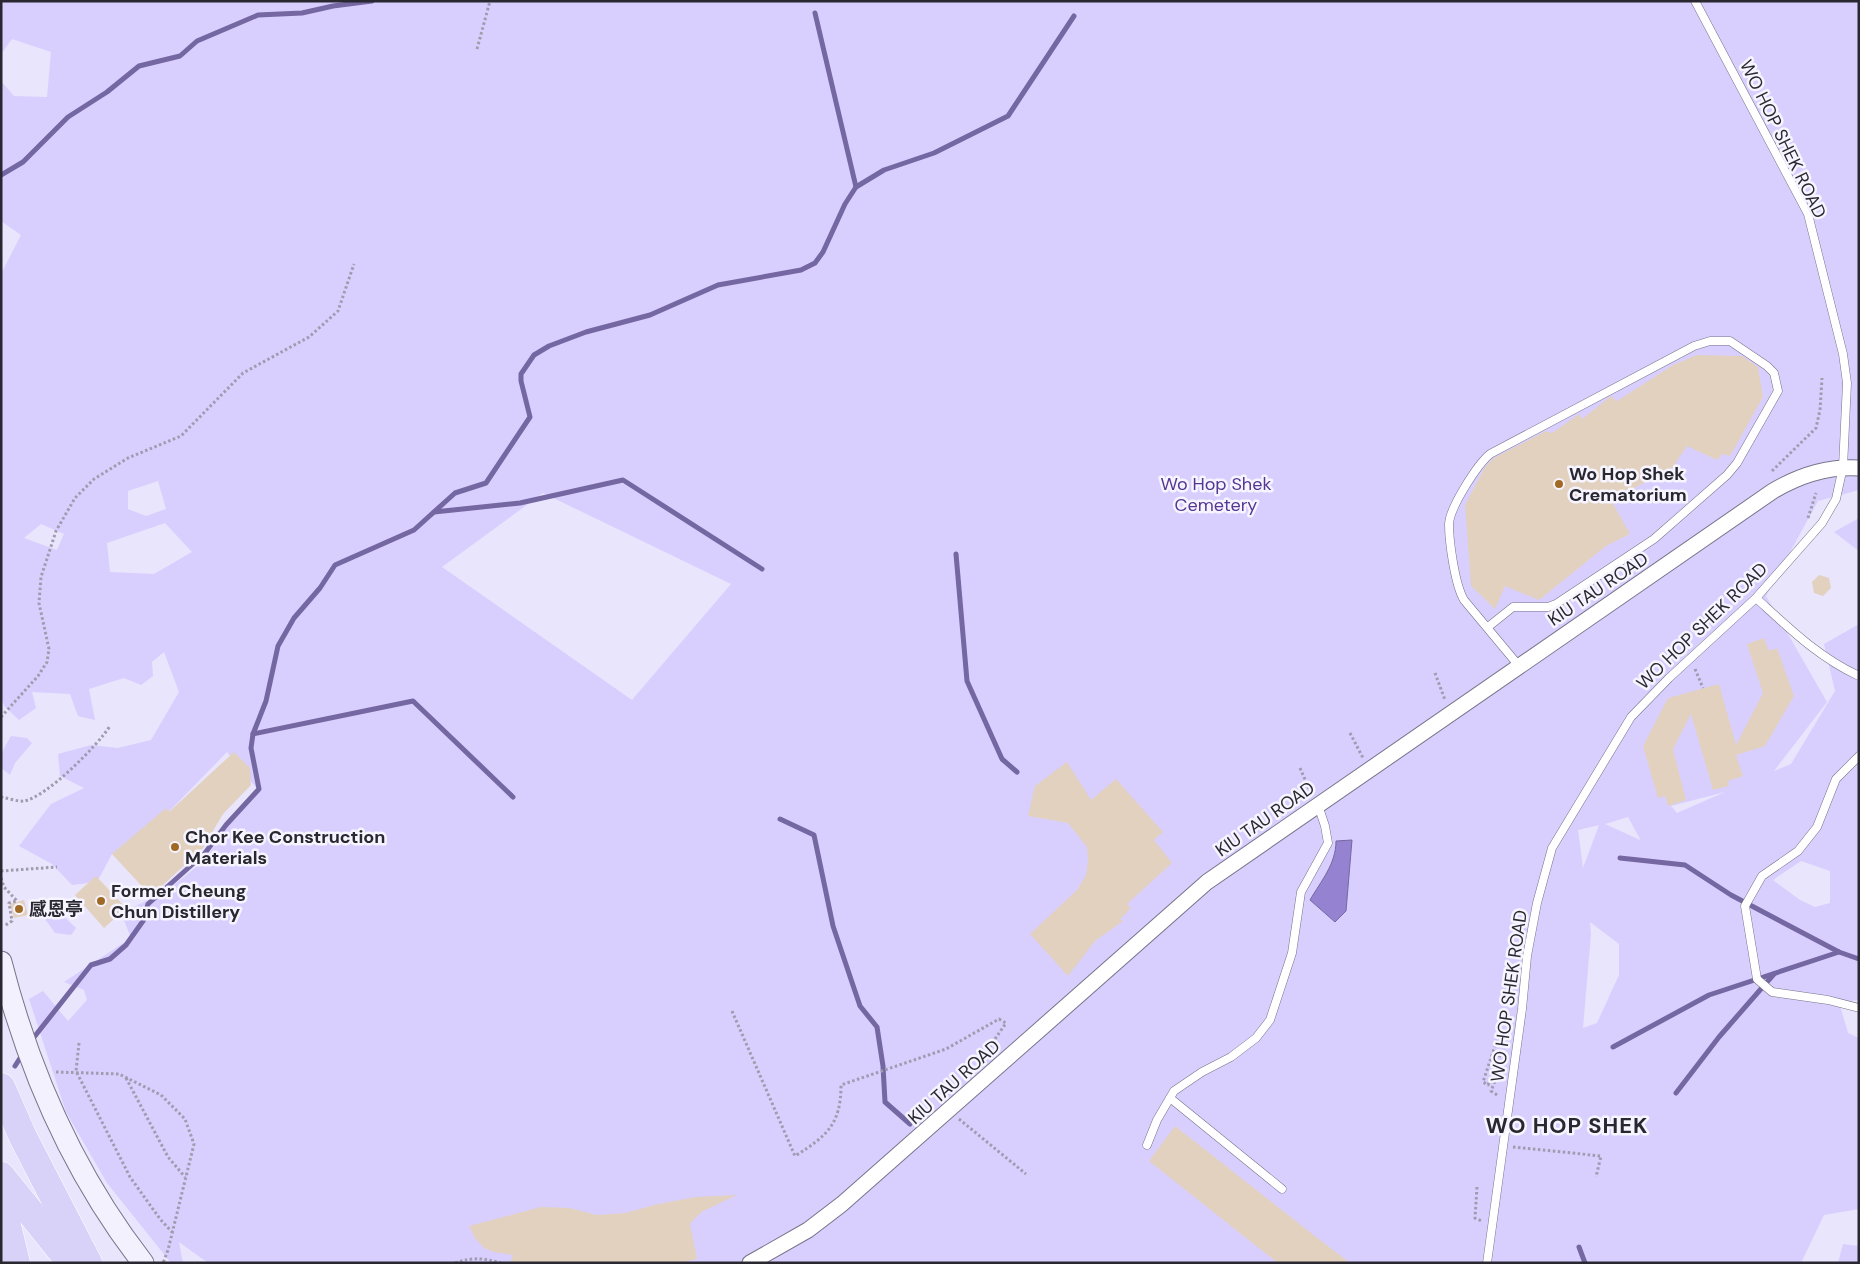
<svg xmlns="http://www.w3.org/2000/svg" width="1860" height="1264" font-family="'DM Sans','Noto Sans TC',sans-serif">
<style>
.green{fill:#d8cfff;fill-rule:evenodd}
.water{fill:#9582d1;stroke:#7567a1}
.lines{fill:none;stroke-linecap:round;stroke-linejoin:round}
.stream{stroke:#7567a1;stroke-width:5}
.building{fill:#e2d1bf}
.lane-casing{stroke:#777388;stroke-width:9}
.street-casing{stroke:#777388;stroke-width:17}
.secondary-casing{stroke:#777388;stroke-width:23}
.highway-casing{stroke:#fff;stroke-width:29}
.path{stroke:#a09cae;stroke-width:3;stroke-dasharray:2.5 2.5;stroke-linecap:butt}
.lane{stroke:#fff;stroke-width:8}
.street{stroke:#fff;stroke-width:15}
.secondary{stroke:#f3f1fd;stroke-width:21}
.highway{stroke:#d8d1f8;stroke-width:28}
.poi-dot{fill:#a06a24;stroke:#f6f4fe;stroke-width:2}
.labels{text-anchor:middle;stroke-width:5;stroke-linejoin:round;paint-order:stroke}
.street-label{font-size:18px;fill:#292730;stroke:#f6f4fe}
.poi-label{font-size:18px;font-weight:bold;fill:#292730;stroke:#f6f4fe;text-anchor:start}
.park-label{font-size:18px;fill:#543694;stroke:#f6f4fe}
.district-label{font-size:22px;font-weight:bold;letter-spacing:1px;fill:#292730;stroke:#f6f4fe}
</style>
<rect width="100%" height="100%" fill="#e9e5fc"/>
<g class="green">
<path d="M1 1H1859V490L1818 501 1766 596 1827 702 1774 771 1791 764 1835 691 1824 644 1859 624V1000L1839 1002 1848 1033 1859 1038V1209L1824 1215 1801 1263H208L179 1242 183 1263H171L107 1183 66 1112 29 999 43 991 68 1021 87 1000 84 990 64 982 131 938 121 913 165 892 206 859 226 827 258 790 227 752 156 825 112 854 97 882 72 885 52 864 19 846 51 804 84 788 60 776 58 754 91 745 118 748 151 740 179 692 164 652 152 662 153 676 141 685 124 678 89 689 95 720 78 716 70 694 32 692 36 708 19 720 5 707 1 699V274L21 235 1 221V81L14 96 47 97 51 52 12 39 1 54ZM158 481 166 509 146 516 128 509V491ZM543 493 731 584 632 700 442 567ZM165 523 192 552 154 574 110 572 107 543ZM41 524 64 534 57 550 24 538ZM1725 792 1677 813 1671 806ZM1628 817 1640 839V840L1605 824ZM1599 825 1583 868 1578 830ZM1801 861 1830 871V903L1815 907 1800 900 1773 880ZM1590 922 1619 944V975L1597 1023 1583 1028 1591 934Z"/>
<polygon points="1859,518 1859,551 1834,532"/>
<polygon points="11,736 27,738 32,743 15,763 10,775 1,768 1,754"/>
<polygon points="59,912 76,928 71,935 55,933 43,916"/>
<polygon points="1843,1244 1859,1246 1859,1263 1838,1263"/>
</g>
<path class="water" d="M1352 840 1346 911 1335 922 1310 900C1321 881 1336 864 1336 841Z"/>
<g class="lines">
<g class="stream">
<polyline points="815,13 856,187"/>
<polyline points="1,175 23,162 68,117 107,92 139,66 180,56 197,41 258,15 302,13 333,6 372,1"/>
<polyline points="434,512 520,503 623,480 762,569"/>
<polyline points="956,554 967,681 1002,759 1017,772"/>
<polyline points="253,734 413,701 513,797"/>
<polyline points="780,819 814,835 833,926 860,1006 877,1027 883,1066 885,1102 910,1124"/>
<polyline points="1620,858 1685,865 1731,895 1839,952 1859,959"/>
<polyline points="31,1041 91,965 110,959 126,945 143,921 148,904 205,853 226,825 259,789 251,748 253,734 266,701 278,646 294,618 320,588 335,565 414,530 455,493 486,483 530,417 521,381 521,374 534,355 549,346 586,332 650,315 718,285 801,270 815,263 823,252 845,204 856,187 884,170 934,153 1008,116 1074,16"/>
<polyline points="1613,1047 1709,995 1839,952"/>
<polyline points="15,1066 22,1055"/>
<polyline points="1676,1093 1719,1037 1774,974"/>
<polyline points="1579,1247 1585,1263"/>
</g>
</g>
<g class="building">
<polygon points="1697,355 1742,356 1758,367 1763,397 1730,456 1722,454 1717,460 1687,446 1672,468 1611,500 1630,534 1606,546 1539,600 1505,586 1495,609 1471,586 1465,505 1485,467 1494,458 1546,431 1552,433 1579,414 1582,419 1611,396 1617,401 1673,365"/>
<polygon points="1819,575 1829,578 1831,588 1823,596 1814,593 1812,582"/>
<polygon points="1764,638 1769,651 1777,648 1794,696 1765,746 1736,755 1743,776 1728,781 1729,786 1713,790 1691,714 1673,749 1686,800 1668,806 1665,796 1658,798 1643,746 1668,698 1719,684 1736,745 1763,693 1747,644"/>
<polygon points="234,752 250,768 251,785 223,814 203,848 151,896 112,854 166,808 169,812"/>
<polygon points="1067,762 1091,800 1116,779 1163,832 1154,840 1172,863 1127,904 1131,908 1120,919 1123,921 1095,941 1068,976 1030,934 1077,890 1086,875 1088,861 1087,847 1068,823 1028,816 1035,786"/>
<polygon points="96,876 126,908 104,928 75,895"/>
<polygon points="24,900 28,915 14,918 10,904"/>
<polygon points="1175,1126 1320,1240 1350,1263 1278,1263 1260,1249 1149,1161"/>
<polygon points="737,1195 703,1211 696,1217 690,1224 697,1259 680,1263 510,1263 513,1255 494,1252 484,1248 475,1238 469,1226 541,1207 570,1208 597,1215 625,1213 658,1204 696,1197"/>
</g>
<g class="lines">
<defs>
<g id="lane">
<path d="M1756 598C1789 628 1818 657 1859 676"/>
<path d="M1488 627 1513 607H1548L1556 604 1654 539 1727 475 1737 463 1778 391 1774 373 1767 366 1730 341H1710L1694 346 1490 454C1477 465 1450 507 1449 524 1449 542 1455 585 1464 600L1519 666"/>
<polyline points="1859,756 1836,779 1817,827 1798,851 1762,876 1745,906 1757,979 1772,992 1828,1000 1859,1008"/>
<polyline points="1170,1098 1282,1189"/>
<polyline points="1147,1145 1157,1120 1174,1091 1202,1072 1231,1057 1256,1038 1270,1020 1292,953 1301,892 1328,843 1325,826 1318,805"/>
<polyline points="1487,1263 1522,1009 1527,956 1537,903 1552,848 1631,717 1669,678 1756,598 1822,523 1836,499 1843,467 1847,383 1843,354 1808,214 1695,1"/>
</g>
<path id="street" d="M750 1263 808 1230 842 1204 1207 882 1773 491C1800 475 1827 466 1859 468"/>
<path id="secondary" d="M1 962C29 1072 73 1173 143 1263"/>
<g id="highway">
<polyline points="1,1087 23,1137 88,1263"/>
<polyline points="1,1176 71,1263"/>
<polyline points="1,1201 16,1263"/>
</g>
</defs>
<use href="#lane" class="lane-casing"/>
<use href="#street" class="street-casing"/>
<use href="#secondary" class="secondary-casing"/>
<use href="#highway" class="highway-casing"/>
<g class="path">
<polyline points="477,49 490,1"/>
<polyline points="1772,471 1816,428 1820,410 1822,378"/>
<polyline points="1808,518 1816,493"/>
<polyline points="1695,669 1703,688"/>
<polyline points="1435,673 1445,700"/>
<polyline points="1,717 38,676 47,662 49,649 39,603 41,577 56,531 75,498 94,479 128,458 181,436 243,373 309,337 338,311 354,264"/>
<polyline points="1350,733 1363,758"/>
<polyline points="1300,768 1311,793"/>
<path d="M1 797C8 798 18 802 24 801 47 797 98 745 110 726"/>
<polyline points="1,871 57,867"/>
<polyline points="1,878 4,887 17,901 9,903 12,921 4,926"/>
<path d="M732 1011 795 1156C827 1136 841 1124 841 1085L946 1049 999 1019 1006 1023 984 1055"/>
<polyline points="1497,1040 1483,1082 1488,1085 1500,1055 1503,1056"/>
<polyline points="79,1043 76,1071 130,1177 160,1219 172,1232"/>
<polyline points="56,1072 119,1074 161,1095 185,1119 194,1144 168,1250 163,1263"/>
<polyline points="126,1078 168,1157 185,1177"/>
<polyline points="1497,1095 1491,1091 1500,1069"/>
<polyline points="959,1119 1026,1174"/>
<polyline points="1513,1147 1601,1156 1596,1177"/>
<polyline points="1477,1187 1475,1218 1482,1221"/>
<path d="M455 1263C473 1257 484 1258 501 1263"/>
</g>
<use href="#lane" class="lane"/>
<use href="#street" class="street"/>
<use href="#secondary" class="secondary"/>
<use href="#highway" class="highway"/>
</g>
<g class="poi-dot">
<circle cx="1559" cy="484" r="5"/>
<circle cx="175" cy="847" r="5"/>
<circle cx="101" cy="901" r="5"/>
<circle cx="19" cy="909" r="5"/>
</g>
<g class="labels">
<g class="street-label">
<text transform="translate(1783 139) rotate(64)" y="6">WO HOP SHEK ROAD</text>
<text transform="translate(1598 589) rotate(-34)" y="6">KIU TAU ROAD</text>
<text transform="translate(1702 626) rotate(-44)" y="6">WO HOP SHEK ROAD</text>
<text transform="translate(1265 819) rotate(-35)" y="6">KIU TAU ROAD</text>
<text transform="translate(1509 996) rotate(-82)" y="6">WO HOP SHEK ROAD</text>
<text transform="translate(954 1082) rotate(-42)" y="6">KIU TAU ROAD</text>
</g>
<g class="poi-label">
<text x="1569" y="480">Wo Hop Shek<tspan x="1569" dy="21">Crematorium</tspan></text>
<text x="185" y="843">Chor Kee Construction<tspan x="185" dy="21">Materials</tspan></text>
<text x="111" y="897">Former Cheung<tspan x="111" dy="21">Chun Distillery</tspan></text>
<text x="29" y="915">感恩亭</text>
</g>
<g class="park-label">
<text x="1216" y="490">Wo Hop Shek<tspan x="1216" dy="21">Cemetery</tspan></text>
</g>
<g class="district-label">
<text x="1567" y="1133">WO HOP SHEK</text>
</g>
</g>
<rect width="1860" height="1264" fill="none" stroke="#292730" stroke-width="5"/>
</svg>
